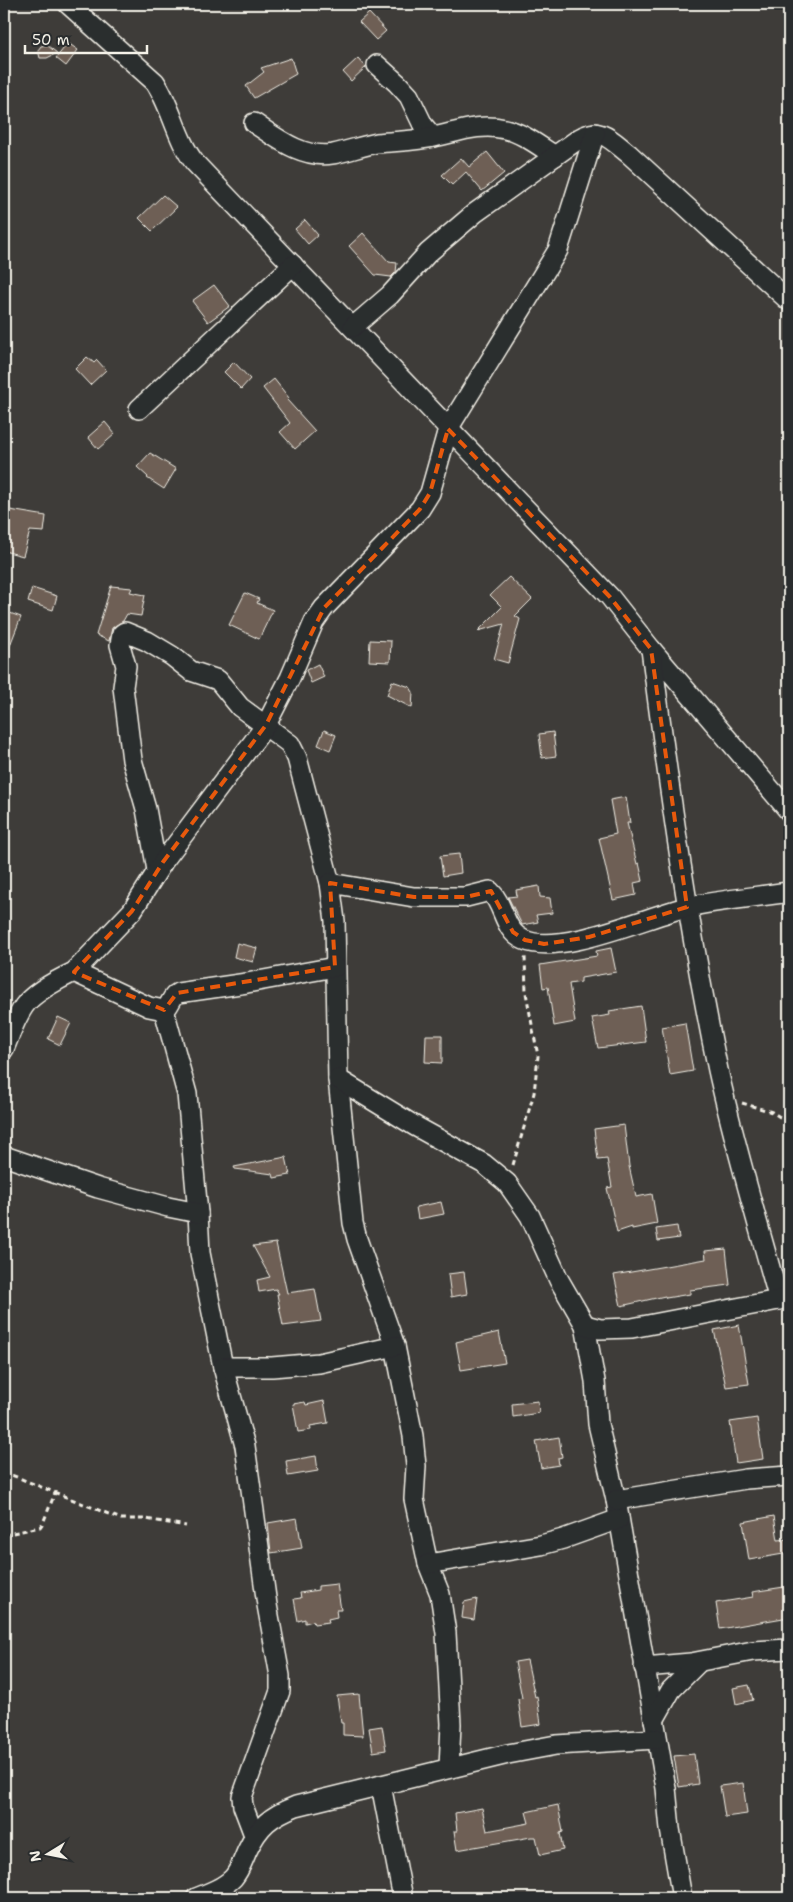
<svg xmlns="http://www.w3.org/2000/svg" width="793" height="1902" font-family="'Shantell Sans',sans-serif">
<style>
.building{fill:#6e5f54;stroke:#f4f1e8}
.lines{fill:none;stroke-linecap:round;stroke-linejoin:round}
.minor-casing{stroke:#f4f1e8;stroke-width:22}
.path{stroke:#f4f1e8;stroke-width:3;stroke-dasharray:5 4;stroke-linecap:butt}
.minor{stroke:#2a2d2e;stroke-width:19}
.marked{fill:none;stroke:#e8590c;stroke-width:4;stroke-dasharray:10 6;stroke-linejoin:round}
</style>
<rect width="100%" height="100%" fill="#3e3c39"/>
<filter id="ink" filterUnits="userSpaceOnUse"><feTurbulence type="fractalNoise" baseFrequency=".02" numOctaves="2"/><feDisplacementMap in="SourceGraphic" scale="10" xChannelSelector="R" yChannelSelector="G"/><feConvolveMatrix kernelMatrix="1 2 1 2 8 2 1 2 1" color-interpolation-filters="sRGB"/></filter>
<g filter="url(#ink)">
<g class="building">
<polygon points="369,13 386,31 376,40 359,22"/>
<polygon points="68,43 78,50 66,66 56,58"/>
<polygon points="46,45 48,46 57,53 47,58 40,58 38,50 41,46"/>
<polygon points="291,58 296,74 254,98 246,86 264,72 261,68"/>
<polygon points="358,58 366,67 351,81 343,72"/>
<polygon points="487,152 504,173 482,191 466,172 452,185 442,175 461,158 469,167"/>
<polygon points="163,195 177,207 152,231 139,218"/>
<polygon points="305,220 318,235 308,244 295,229"/>
<polygon points="363,233 389,262 397,263 396,272 391,277 375,275 349,246"/>
<polygon points="214,285 230,306 208,322 192,301"/>
<polygon points="87,357 94,363 97,360 106,370 90,385 75,369"/>
<polygon points="234,362 250,379 241,389 224,372"/>
<polygon points="274,379 289,398 287,400 315,431 295,449 280,432 290,423 263,388"/>
<polygon points="105,422 115,434 98,449 88,437"/>
<polygon points="150,453 176,469 164,489 147,478 148,477 137,467"/>
<polygon points="4,509 46,516 44,532 30,531 23,556 4,551"/>
<polygon points="509,577 532,599 515,616 520,619 508,663 494,659 504,624 478,631 502,607 490,595"/>
<polygon points="111,586 132,588 130,592 145,595 141,616 127,614 123,621 112,628 109,641 96,635"/>
<polygon points="32,588 57,596 53,610 28,602"/>
<polygon points="245,593 259,599 257,603 273,610 259,639 229,625"/>
<polygon points="7,612 21,617 5,658 4,658 4,621"/>
<polygon points="370,640 391,641 390,662 369,661"/>
<polygon points="318,664 324,677 311,683 306,670"/>
<polygon points="392,681 410,687 413,692 412,708 387,695"/>
<polygon points="324,730 336,735 330,750 318,745"/>
<polygon points="553,732 556,756 542,758 539,734"/>
<polygon points="626,797 630,823 627,823 637,864 639,863 643,881 634,883 636,895 613,900 599,838 616,834 610,800"/>
<polygon points="459,854 461,873 443,876 440,856"/>
<polygon points="539,886 540,897 550,898 552,913 536,915 538,922 522,925 508,897 517,896 516,890"/>
<polygon points="237,943 257,948 253,962 234,957"/>
<polygon points="611,948 616,972 581,978 581,982 569,984 575,1022 554,1026 548,987 543,988 540,965 597,956 596,951"/>
<polygon points="641,1006 646,1042 598,1048 592,1018 610,1015 609,1011"/>
<polygon points="58,1017 71,1023 60,1045 48,1039"/>
<polygon points="685,1023 693,1071 670,1075 662,1027"/>
<polygon points="426,1035 442,1035 442,1063 425,1062"/>
<polygon points="624,1125 629,1166 636,1197 652,1194 657,1224 632,1229 632,1227 617,1232 607,1188 612,1187 607,1159 598,1160 594,1129"/>
<polygon points="286,1157 290,1175 274,1178 273,1174 235,1169 234,1167"/>
<polygon points="441,1202 444,1214 418,1219 416,1207"/>
<polygon points="677,1226 679,1238 658,1241 656,1229"/>
<polygon points="276,1243 287,1293 315,1289 321,1321 283,1326 277,1294 279,1294 276,1289 259,1292 257,1280 270,1277 253,1246"/>
<polygon points="726,1249 730,1285 690,1290 690,1294 666,1298 665,1296 621,1306 614,1275 706,1259 705,1251"/>
<polygon points="464,1272 467,1294 451,1297 448,1274"/>
<polygon points="739,1325 749,1384 726,1387 714,1330"/>
<polygon points="499,1332 505,1363 461,1370 456,1342"/>
<polygon points="324,1401 328,1423 310,1426 311,1430 298,1432 293,1404 305,1402 306,1405"/>
<polygon points="538,1401 539,1413 513,1417 512,1404"/>
<polygon points="757,1418 763,1459 736,1463 730,1422"/>
<polygon points="559,1437 562,1457 558,1458 559,1465 541,1468 536,1441"/>
<polygon points="316,1456 318,1471 288,1476 286,1461"/>
<polygon points="774,1516 778,1540 789,1539 789,1553 749,1560 743,1522"/>
<polygon points="297,1518 302,1548 271,1553 268,1523"/>
<polygon points="337,1584 341,1610 336,1610 337,1617 328,1619 329,1622 314,1624 313,1621 305,1623 305,1619 298,1621 294,1599 301,1598 300,1593 318,1590 318,1586"/>
<polygon points="784,1587 789,1617 720,1629 716,1603 753,1597 752,1592"/>
<polygon points="477,1599 474,1620 462,1618 464,1602"/>
<polygon points="527,1660 535,1697 537,1696 541,1724 522,1727 518,1699 522,1698 515,1662"/>
<polygon points="749,1685 753,1700 736,1704 733,1688"/>
<polygon points="359,1694 363,1736 343,1735 343,1723 341,1723 337,1696"/>
<polygon points="382,1726 386,1750 373,1752 369,1728"/>
<polygon points="694,1754 698,1784 679,1787 674,1756"/>
<polygon points="743,1783 747,1814 725,1817 720,1786"/>
<polygon points="558,1805 563,1832 560,1833 563,1850 540,1855 536,1837 531,1837 457,1850 454,1831 457,1831 455,1813 482,1808 487,1831 529,1823 526,1812"/>
</g>
<g class="lines">
<defs>
<g id="minor">
<path d="M68 4 155 82C172 107 176 139 195 163L610 597 651 649 789 811"/>
<polyline points="377,65 397,83 409,96 423,125 433,137"/>
<path d="M254 123C278 139 303 159 333 154 348 151 362 146 377 143 396 141 416 141 434 137 458 132 480 123 505 129 523 133 539 146 555 156"/>
<path d="M353 327 390 295 428 253 475 213 580 138C601 126 612 141 629 154L789 301"/>
<polyline points="139,409 293,265"/>
<path d="M651 649C669 790 689 931 718 1070 735 1147 758 1224 779 1300"/>
<polyline points="157,870 146,809 132,760 123,687 126,666 120,645 122,634 125,632 147,641 172,656 191,671 218,680 240,707 290,744 297,758 330,883 335,921 338,1079 353,1223 357,1239 395,1346 413,1436 416,1466 414,1499 428,1564 440,1594 446,1633 451,1724 449,1768"/>
<path d="M330 883 414 897H466L490 891C505 905 503 931 524 940 561 956 648 916 687 907 720 900 756 897 789 892"/>
<path d="M74 972 149 1007 164 1010C171 1006 170 997 178 993L247 983 335 967"/>
<polyline points="164,1010 187,1094 198,1213 200,1253 223,1367 245,1446 267,1605 280,1676 280,1691 242,1797 243,1806 254,1835"/>
<path d="M4 1049C10 1034 15 1019 24 1006 33 993 59 979 74 972L132 911 163 862 266 725 290 678 314 622 324 608 420 509 430 493 448 429 558 250 595 133"/>
<polyline points="338,1079 415,1126 484,1164 507,1183 530,1216 559,1280 585,1325 595,1381 598,1424 616,1500 666,1788 670,1829 682,1898"/>
<polyline points="4,1156 98,1188 168,1207 198,1213"/>
<polyline points="585,1325 600,1329 632,1328 789,1298"/>
<polyline points="223,1367 272,1367 319,1363 395,1346"/>
<polyline points="616,1500 746,1479 789,1476"/>
<polyline points="428,1564 541,1545 563,1539 619,1519"/>
<polyline points="644,1667 691,1663 753,1651 789,1649"/>
<polyline points="654,1720 671,1690 699,1662"/>
<polyline points="381,1785 403,1898"/>
<path d="M196 1898C209 1893 223 1888 233 1878 240 1870 243 1860 247 1851 259 1825 271 1816 296 1806L508 1754 556 1745 657 1739"/>
</g>
</defs>
<use href="#minor" class="minor-casing"/>
<g class="path">
<polyline points="742,1103 772,1112 789,1123"/>
<polyline points="513,1165 534,1093 538,1056 526,993 525,956"/>
<polyline points="4,1472 121,1519 146,1519 186,1526"/>
<polyline points="4,1535 40,1527 43,1523 55,1493"/>
</g>
<use href="#minor" class="minor"/>
</g>
</g>
<path class="marked" d="M448 429 610 597 651 649 687 907 589 937 544 944 525 940 513 932 491 891 466 897H414L330 883 335 967 177 993 164 1010 74 972 132 911 163 862 266 725 324 608 420 509 430 493Z"/>
<rect width="793" height="1902" fill="none" stroke="#2a2d2e" stroke-width="20"/>
<rect x="10" y="10" width="773" height="1882" fill="none" stroke="#f4f1e8" stroke-width="2" filter="url(#ink)"/>
<g transform="translate(48 1854) rotate(260)" stroke="#2a2d2e" stroke-width="4" paint-order="stroke">
<path d="M0-4L9 19L0 12L-9 19Z" fill="#f4f1e8"/>
<text y="-8" font-size="14" font-weight="bold" text-anchor="middle" fill="#f4f1e8">N</text>
</g>
<path d="M25 45v8h122v-8" fill="none" stroke="#f4f1e8" stroke-width="2.5"/>
<text x="32" y="45" font-size="15" fill="#f4f1e8" stroke="#2a2d2e" stroke-width="4" paint-order="stroke">50 m</text>
</svg>
